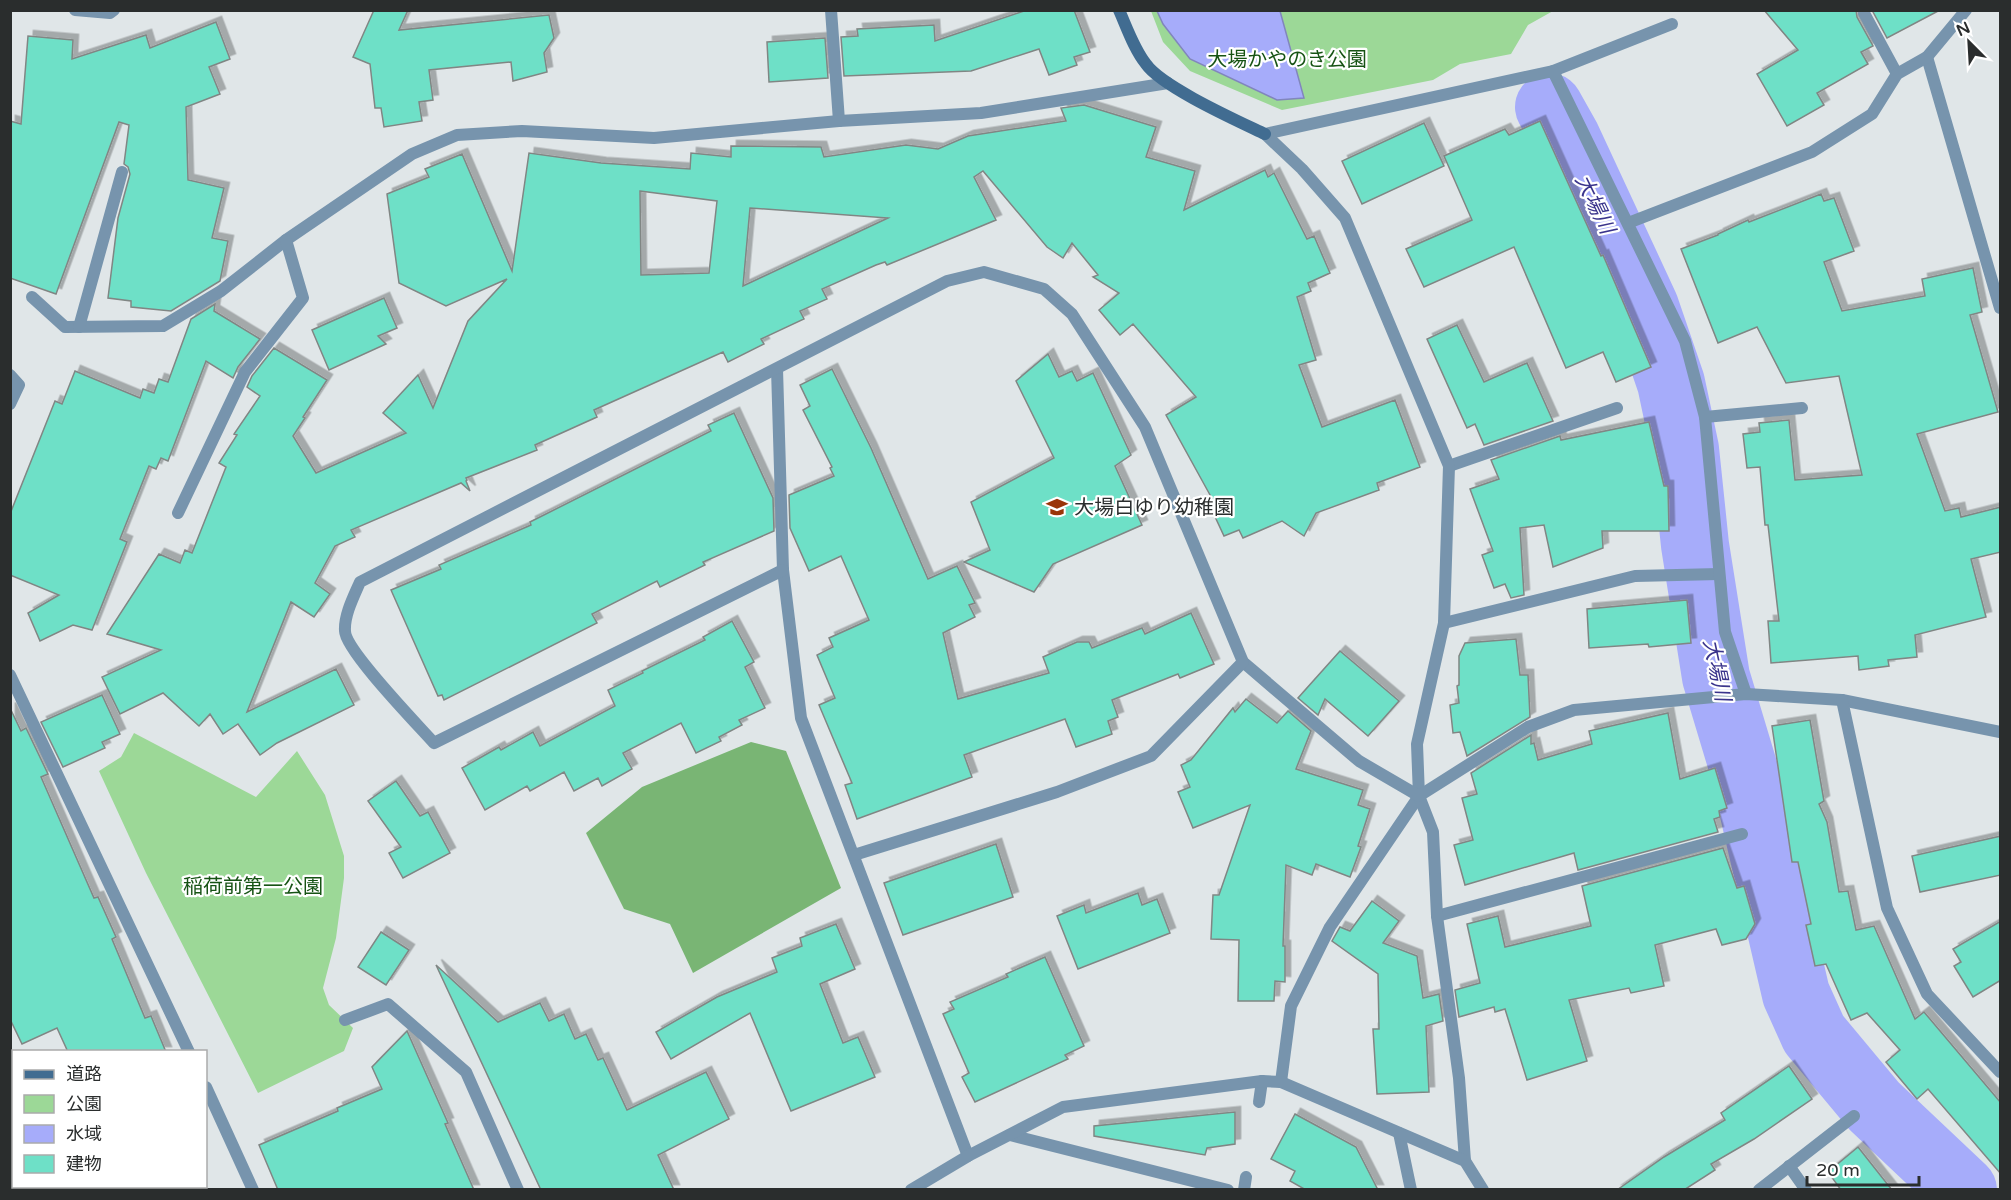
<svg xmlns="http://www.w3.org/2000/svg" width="2011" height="1200" font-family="'Varela Round','Noto Sans JP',sans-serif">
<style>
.green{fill:#9cd897}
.forest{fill:#79b574}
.water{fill:#a6acfa;stroke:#8186bc;stroke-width:1.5}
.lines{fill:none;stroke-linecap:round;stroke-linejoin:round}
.river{stroke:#a6acfa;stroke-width:68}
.building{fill:#6ee0c7;stroke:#808684;stroke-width:1.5;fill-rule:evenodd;filter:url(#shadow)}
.lane{stroke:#7794ad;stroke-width:12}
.street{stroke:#7794ad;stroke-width:12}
.secondary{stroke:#416c91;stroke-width:12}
.labels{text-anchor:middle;stroke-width:4.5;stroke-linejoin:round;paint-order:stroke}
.park-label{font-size:20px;fill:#165314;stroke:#fff}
.poi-label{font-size:20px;fill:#2a2d2d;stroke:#fff;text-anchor:start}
.water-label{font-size:21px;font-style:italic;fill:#3a348c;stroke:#fff}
</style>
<defs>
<filter id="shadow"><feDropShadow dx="5.5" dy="-5.5" stdDeviation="0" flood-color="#0004"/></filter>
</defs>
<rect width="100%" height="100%" fill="#e0e6e8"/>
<g class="green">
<polygon points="1151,11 1553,11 1528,25 1511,54 1460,64 1433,80 1282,110 1190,71 1163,42"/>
<polygon points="134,733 256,797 297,751 325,795 344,856 344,878 336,938 323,988 329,1005 353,1028 344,1051 258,1093 146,873 99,771 121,757"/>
</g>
<polygon class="forest" points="751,742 786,751 841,888 693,973 670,924 624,909 586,833 642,787"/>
<polygon class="water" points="1157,11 1280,11 1304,98 1277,100 1190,59 1163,24"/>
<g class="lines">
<polyline class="river" points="1549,107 1567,139 1645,307 1671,383 1685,449 1695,545 1716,677 1744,770 1796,994 1814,1034 1874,1106 1963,1190"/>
</g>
<g class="building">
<polygon points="374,10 408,10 399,30 549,15 554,38 544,53 547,72 513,81 511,62 429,70 433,100 419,102 422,121 384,127 381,108 375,108 370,64 353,57"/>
<polygon points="1027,10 1074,10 1090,52 1074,57 1077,65 1049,75 1039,49 971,71 844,76 841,37 858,36 857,29 934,25 935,41"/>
<polygon points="1764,10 1856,10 1857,17 1873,46 1861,52 1868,64 1817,93 1824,105 1787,126 1757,74 1798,50"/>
<polygon points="1872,10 1940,10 1887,38"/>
<polygon points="216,22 230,59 209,67 220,94 186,107 188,180 224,188 212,238 228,241 220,281 171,311 131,307 131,301 108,298 118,218 130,174 128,167 124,164 129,125 119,122 56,294 10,278 10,121 21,124 28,36 73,40 72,59 146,35 150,48"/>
<polygon points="825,38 828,78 769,82 767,42"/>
<path d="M1084 105 1156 127 1146 157 1195 171 1184 210 1265 170 1268 177 1274 173 1307 239 1314 236 1330 273 1308 283 1311 291 1297 297 1316 360 1299 365 1322 427 1395 400 1420 467 1377 483 1379 490 1316 513 1304 536 1282 521 1243 538 1239 530 1224 536 1210 506 1215 504 1166 415 1196 397 1133 324 1120 335 1099 310 1119 293 1093 277 1098 275 1072 243 1063 258 1047 247 983 171 974 177 996 220 887 265 885 262 876 265 822 289 827 299 800 311 804 319 761 339 764 344 728 362 723 352 594 410 597 417 535 445 537 450 466 478 467 480 466 481 470 491 461 483 351 530 355 537 335 546 315 583 330 594 314 617 291 602 247 712 336 669 354 705 277 743 260 755 238 724 223 734 210 714 199 726 163 693 120 714 102 677 161 650 107 634 159 554 180 563 185 550 192 553 226 467 219 463 237 435 234 434 260 396 247 387 252 376 274 348 327 380 303 417 305 418 293 436 316 473 406 433 383 413 418 375 433 408 468 321 507 279 446 306 399 283 387 194 429 177 425 169 462 154 512 271 529 153 601 163 690 169 691 153 731 157V146L821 147 824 157 906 145 938 149 968 136 1066 121 1061 108ZM640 191 717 201 709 273 641 275ZM750 208 888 218 743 286Z"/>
<polygon points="1540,121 1601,256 1603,255 1651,367 1616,382 1603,352 1566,368 1514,247 1424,287 1406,249 1472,220 1444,156 1505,129 1509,135"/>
<polygon points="1424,123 1444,166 1362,204 1342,161"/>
<polygon points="1821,194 1824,201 1834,198 1854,251 1824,262 1842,311 1925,296 1922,279 1973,268 1982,312 1970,315 1998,412 1917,434 1945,511 1959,508 1961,517 2001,507 2001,552 1971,559 1986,617 1915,635 1917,657 1888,660 1889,666 1859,670 1858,656 1771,663 1768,621 1779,621 1768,525 1765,525 1760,467 1747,468 1743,434 1760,432 1759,423 1789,420 1795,480 1862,475 1839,376 1786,383 1757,327 1718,343 1681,249 1718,235 1718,234 1748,220 1749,222"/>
<polygon points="384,298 397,328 378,336 386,344 329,370 312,330"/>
<polygon points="215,304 214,311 260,339 238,367 233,378 206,361 168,461 161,458 156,469 149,466 120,539 127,542 92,630 73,625 40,641 28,613 59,595 10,575 10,514 55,401 62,404 75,371 140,398 143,389 154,393 159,379 168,382 191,319"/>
<polygon points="1457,325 1484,382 1527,363 1553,421 1484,445 1475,424 1467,428 1427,339"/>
<polygon points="1048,354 1059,377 1072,371 1077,381 1093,373 1131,455 1115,466 1142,525 1053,564 1034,592 964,562 990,550 971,502 1054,458 1016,381"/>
<polygon points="832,369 871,448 928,579 957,566 975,603 969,605 975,617 943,633 958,699 1049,673 1043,657 1077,642 1089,642 1092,648 1142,628 1145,634 1191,613 1214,664 1180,678 1178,674 1112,700 1118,717 1108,721 1112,734 1076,747 1065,719 964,755 972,777 857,819 845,785 852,783 819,705 835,698 817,655 833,647 829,638 869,620 841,556 809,571 790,528 789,495 834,476 830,468 832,467 803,410 810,406 800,385"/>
<polygon points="734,413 773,498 774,531 703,562 705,565 660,587 657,581 592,614 597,623 444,700 442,695 438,696 391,590 441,569 439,565 531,525 530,522 711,431 708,425"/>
<polygon points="1649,422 1664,486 1668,486 1669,531 1602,531 1603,548 1553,567 1544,525 1520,528 1524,595 1511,598 1505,584 1494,588 1482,555 1493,551 1470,489 1499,479 1491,460 1560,436 1561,440"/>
<polygon points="1687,600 1691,643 1649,647 1648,644 1589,648 1587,609"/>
<polygon points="732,621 754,662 745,667 765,708 739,720 742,725 719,737 721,741 696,753 681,723 623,753 632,769 602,786 598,778 574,791 564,772 530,791 527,786 485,810 462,768 499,747 501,750 533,732 540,746 615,706 608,690 643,673 642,671 705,640 703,637"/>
<polygon points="1516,639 1520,675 1528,675 1530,717 1467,756 1460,732 1453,733 1450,705 1459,703 1457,686 1459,685 1459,656 1465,643"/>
<polygon points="1340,651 1399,701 1368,736 1325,699 1318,715 1298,698"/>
<polygon points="102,695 120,734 102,742 105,748 63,767 41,722"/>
<polygon points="1246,699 1277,723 1288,711 1311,731 1296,769 1363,790 1358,805 1370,809 1358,846 1361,847 1350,877 1316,864 1312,875 1286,865 1283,946 1285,946 1285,982 1275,981 1274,1001 1238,1001 1239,940 1211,939 1213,895 1219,895 1250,805 1193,828 1178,792 1190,787 1181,765 1191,760 1233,708 1235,712"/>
<polygon points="10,708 21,731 26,728 48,774 41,777 94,898 98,897 116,937 112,939 145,1018 151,1016 166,1052 68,1052 57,1028 22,1044 10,1019"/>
<polygon points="1668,713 1680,779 1715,768 1727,808 1719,811 1720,817 1714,819 1718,832 1578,870 1574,853 1465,885 1454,845 1473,840 1462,798 1477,794 1471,773 1531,735 1531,744 1534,743 1538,760 1592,744 1589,731"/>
<polygon points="1810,720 1824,801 1819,804 1827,822 1839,892 1848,891 1856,930 1874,926 1915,1019 1924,1012 2001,1103 2001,1174 1928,1089 1917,1099 1886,1062 1900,1050 1867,1013 1851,1020 1826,964 1815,966 1806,925 1811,924 1798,862 1792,862 1772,726"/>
<polygon points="396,781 420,816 428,812 450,853 403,878 389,853 401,847 368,801"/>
<polygon points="2001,836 2001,875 1920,892 1912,856"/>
<polygon points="996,844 1013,897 903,935 884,883"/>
<polygon points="1723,848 1737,888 1744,886 1755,924 1746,939 1722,945 1716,929 1655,945 1664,986 1631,993 1629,988 1569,1000 1587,1061 1527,1080 1505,1009 1495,1012 1494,1007 1459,1017 1455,990 1480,983 1467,924 1498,916 1505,947 1591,926 1582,886"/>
<polygon points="1138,893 1142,905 1157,899 1170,933 1078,969 1057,916 1084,905 1086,913"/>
<polygon points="1372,901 1399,921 1383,943 1417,956 1423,998 1439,994 1443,1021 1426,1026 1429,1092 1377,1094 1373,1029 1379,1029 1378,974 1332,941 1340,927 1350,931"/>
<polygon points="2001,921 2001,980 1973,997 1954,966 1961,962 1953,949"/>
<polygon points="836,924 855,969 820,984 843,1043 858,1037 875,1077 791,1111 750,1013 671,1059 656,1032 717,997 777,972 772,958 802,946 800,938"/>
<polygon points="381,932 409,950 386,985 358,967"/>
<polygon points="1045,957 1084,1046 1065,1055 1068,1059 975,1102 962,1077 969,1073 943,1014 954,1009 950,1002 1008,977 1006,974"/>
<polygon points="436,965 498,1022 540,1003 549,1021 564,1014 575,1039 586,1034 598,1060 603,1058 627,1110 706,1072 729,1119 658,1155 674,1190 541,1190"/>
<polygon points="407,1031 448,1123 445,1124 474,1190 278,1190 259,1145 338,1111 337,1108 382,1089 372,1067"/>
<polygon points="1789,1066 1812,1099 1754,1139 1711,1164 1715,1170 1684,1190 1617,1190 1664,1157 1725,1120 1721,1113"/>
<polygon points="1235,1112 1235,1144 1207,1148 1205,1155 1094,1136 1094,1126"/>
<polygon points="1295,1114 1356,1147 1378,1190 1306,1190 1290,1181 1295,1171 1271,1159"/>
<polygon points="1858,1147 1892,1190 1841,1190 1828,1172"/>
</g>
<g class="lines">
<g class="lane">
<polyline points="831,10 839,121"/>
<polyline points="1864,13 1897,74"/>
<polyline points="1553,71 1672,24"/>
<polyline points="1705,417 1802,408"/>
<polyline points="1449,466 1617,408"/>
<polyline points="1444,623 1635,576 1719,574"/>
<polyline points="1437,916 1742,834"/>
<polyline points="1281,1082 1291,1006 1330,927 1419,796"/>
<polyline points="1259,1102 1262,1081"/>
<polyline points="1399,1133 1411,1190"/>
<polyline points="1244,1190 1246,1177"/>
</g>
<g class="street">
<polyline points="75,10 110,13 114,10"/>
<polyline points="1927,57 2000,308"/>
<polyline points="1265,134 1302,169 1345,218 1449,466 1444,623 1417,744 1419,796 1433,832 1437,916 1459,1078 1465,1161"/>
<polyline points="1265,134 1553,71 1685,341 1705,417 1725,632 1746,694"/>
<polyline points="1628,223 1812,152 1872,114 1897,74 1927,57 1966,10"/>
<polyline points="32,297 65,327 163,326 221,291 286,240 412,154 457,135 522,131 654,138 839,121 981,113 1168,83"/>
<polyline points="79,327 122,172"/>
<polyline points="777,369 783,570 801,718 968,1156"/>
<polyline points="10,375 19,385 10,404"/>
<polyline points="178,513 245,372 303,298 286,240"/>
<path d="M783 570 434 743C418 725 345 650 345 631 344 615 354 596 360 582L947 281 984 272 1044 289 1072 314 1145 427 1243 662 1359 761 1419 796 1528 727 1574 710 1746 694 1842 700 2000 732"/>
<polyline points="10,675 189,1052"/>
<polyline points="1842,700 1887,908 1927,994 2000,1072"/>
<polyline points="854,855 1057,792 1151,756 1243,662"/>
<polyline points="345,1020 388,1004 466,1072 518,1190"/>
<polyline points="206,1087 253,1190"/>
<polyline points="10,1104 14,1111"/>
<polyline points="1010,1135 1228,1190"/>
<polyline points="1789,1166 1806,1190"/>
<polyline points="48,1186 49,1190"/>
<polyline points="911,1190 968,1156 1063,1107 1262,1081 1281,1082 1465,1161 1483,1190"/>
<polyline points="1759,1190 1854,1116"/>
</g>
<path class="secondary" d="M1119 10C1127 28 1134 49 1146 64 1162 87 1238 121 1265 134"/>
</g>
<defs>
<symbol id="school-bare" viewBox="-9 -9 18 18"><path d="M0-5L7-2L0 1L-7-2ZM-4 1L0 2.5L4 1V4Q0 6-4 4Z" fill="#9a3408" stroke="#fff" stroke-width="2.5" paint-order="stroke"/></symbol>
</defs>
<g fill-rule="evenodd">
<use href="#school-bare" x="1042" y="492" width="30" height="30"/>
</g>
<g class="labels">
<g class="park-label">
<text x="1287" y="66">大場かやのき公園</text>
<text x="253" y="893">稲荷前第一公園</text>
</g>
<g class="poi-label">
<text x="1074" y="514">大場白ゆり幼稚園</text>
</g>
<g class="water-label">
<text transform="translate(1595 204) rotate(64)" y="7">大場川</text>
<text transform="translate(1717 670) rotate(78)" y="7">大場川</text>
</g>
</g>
<rect width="2011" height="1200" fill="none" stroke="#2a2d2d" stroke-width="24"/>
<rect x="12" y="1050" width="195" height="138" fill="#ffffff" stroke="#aaabab" stroke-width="1.5"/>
<rect x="24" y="1070" width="30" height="9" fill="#416c91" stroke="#aaabab" stroke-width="1.5"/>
<text x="66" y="1080" font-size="18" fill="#2a2d2d">道路</text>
<rect x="24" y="1095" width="30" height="18" fill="#9cd897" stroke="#aaabab" stroke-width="1.5"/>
<text x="66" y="1110" font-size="18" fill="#2a2d2d">公園</text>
<rect x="24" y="1125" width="30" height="18" fill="#a6acfa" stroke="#aaabab" stroke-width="1.5"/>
<text x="66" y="1140" font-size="18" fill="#2a2d2d">水域</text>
<rect x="24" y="1155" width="30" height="18" fill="#6ee0c7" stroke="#aaabab" stroke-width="1.5"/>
<text x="66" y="1170" font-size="18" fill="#2a2d2d">建物</text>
<g transform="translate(1969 42) rotate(336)" stroke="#ffffff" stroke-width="4.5" paint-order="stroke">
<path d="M0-4.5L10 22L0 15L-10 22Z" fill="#2a2d2d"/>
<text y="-9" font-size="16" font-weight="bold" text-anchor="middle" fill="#2a2d2d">N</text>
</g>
<path d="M1807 1176v9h112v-9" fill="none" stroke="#2a2d2d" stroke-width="3"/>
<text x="1816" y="1176" font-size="18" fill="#2a2d2d" stroke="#ffffff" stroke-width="4.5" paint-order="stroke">20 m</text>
</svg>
